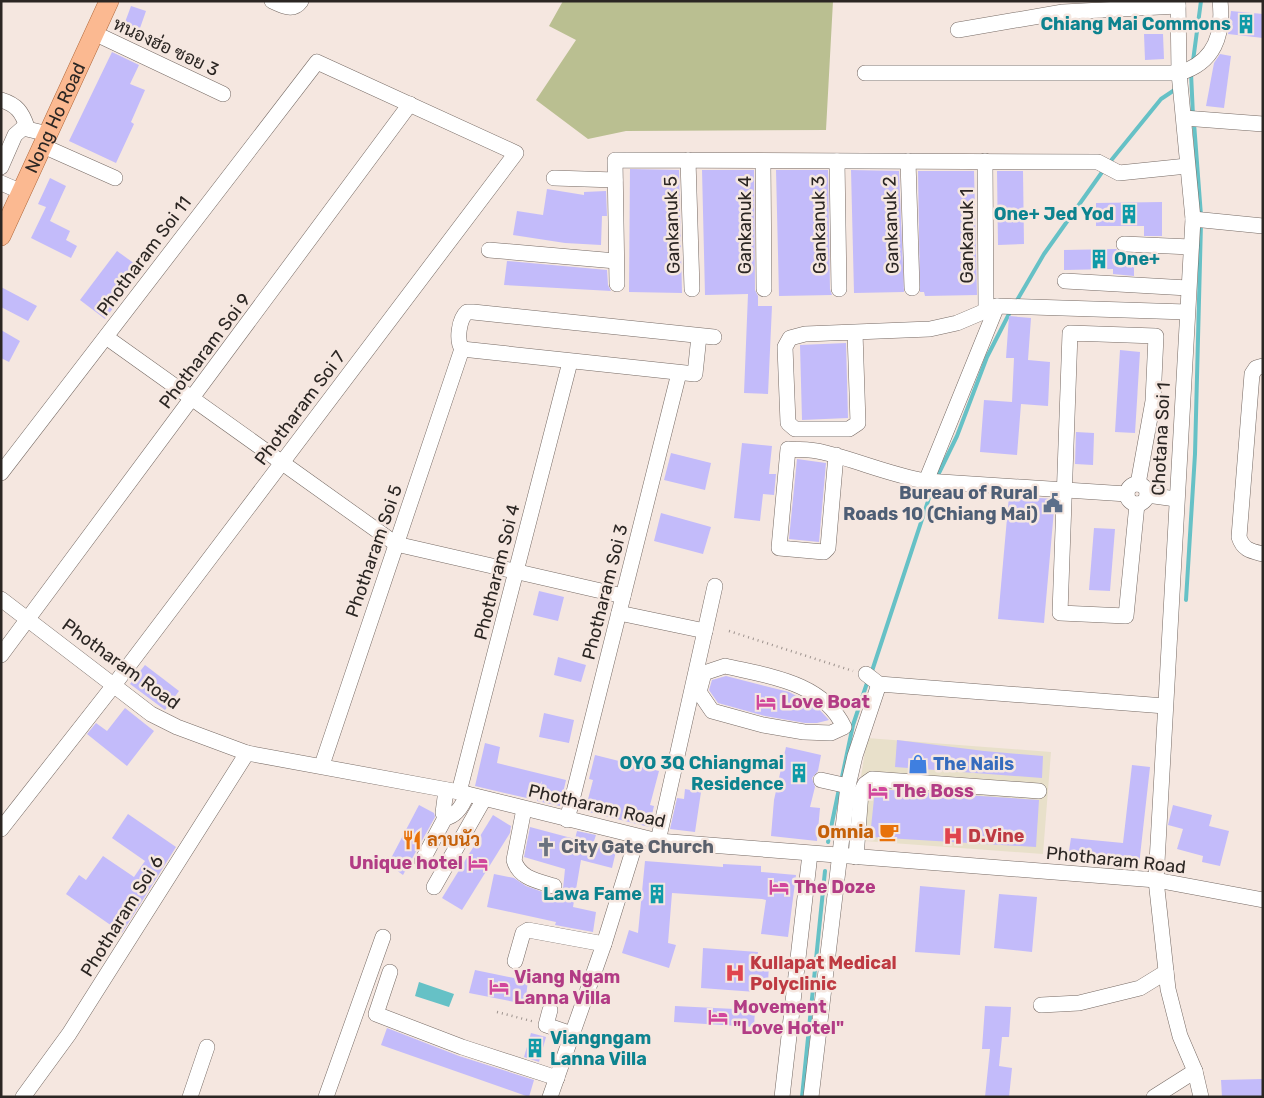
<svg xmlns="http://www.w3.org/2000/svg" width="1264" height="1098" font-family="Rubik,Sarabun,sans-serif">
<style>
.commercial{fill:#e8e0ca}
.green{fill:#babf91}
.water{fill:#66c1c6}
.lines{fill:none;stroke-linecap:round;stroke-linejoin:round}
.stream{stroke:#66c1c6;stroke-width:4}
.building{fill:#c3bbfa}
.minor-casing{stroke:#766a64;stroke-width:16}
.major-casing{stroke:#b1683b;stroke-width:20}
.path{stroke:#9c928d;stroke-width:2.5;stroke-dasharray:1 4;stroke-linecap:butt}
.minor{stroke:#fff;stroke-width:15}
.major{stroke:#fbb991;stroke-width:19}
.labels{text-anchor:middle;stroke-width:5;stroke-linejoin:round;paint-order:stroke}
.culture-label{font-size:18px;font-weight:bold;fill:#0d838f;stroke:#f5e7e0;text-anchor:end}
.street-label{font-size:18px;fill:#2b2623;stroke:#f5e7e0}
.service-label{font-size:18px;font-weight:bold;fill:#4e5e75;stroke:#f5e7e0;text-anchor:end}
.hotel-label{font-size:18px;font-weight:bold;fill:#b23c85;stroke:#f5e7e0;text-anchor:start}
.shop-label{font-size:18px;font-weight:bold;fill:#366cbe;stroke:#f5e7e0;text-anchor:start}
.food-label{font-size:18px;font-weight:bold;fill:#c56008;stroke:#f5e7e0;text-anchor:end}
.health-label{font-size:18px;font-weight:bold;fill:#be3a42;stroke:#f5e7e0;text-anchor:start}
.worship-label{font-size:18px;font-weight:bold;fill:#5b616d;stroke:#f5e7e0;text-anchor:start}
</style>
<rect width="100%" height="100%" fill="#f5e7e0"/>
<polygon class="commercial" points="867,738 1051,752 1043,854 851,840"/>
<polygon class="green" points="563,1 833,1 826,130 626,131 588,139 536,100 576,40 549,26"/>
<polygon class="water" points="419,982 454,994 449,1007 415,996"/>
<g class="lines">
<g class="stream">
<polyline points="1193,61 1201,1"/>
<polyline points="1191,73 1193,116"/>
<polyline points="1194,123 1201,216"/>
<polyline points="1109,163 1161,99 1176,89"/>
<polyline points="1016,302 1044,254 1105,168"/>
<polyline points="937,477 957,436 987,357 1011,310"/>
<polyline points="1186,600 1195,454 1201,223"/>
<polyline points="871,674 933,486"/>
<polyline points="841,782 853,725 868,680"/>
<polyline points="828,842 839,789"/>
<polyline points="802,1097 825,871"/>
</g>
</g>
<g class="building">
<polygon points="131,6 146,11 139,31 124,25"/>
<polygon points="1231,11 1263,14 1263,38 1228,34"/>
<polygon points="1144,34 1163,34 1164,59 1145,60"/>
<polygon points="112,52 139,65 130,84 145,90 131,122 134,124 116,163 69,141"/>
<polygon points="1220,54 1231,56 1224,108 1206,106 1214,63"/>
<polygon points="630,169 679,170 682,293 629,292"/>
<polygon points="702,170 754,170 755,290 758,296 758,306 772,306 768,394 744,393 748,294 705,295"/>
<polygon points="776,170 828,170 830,289 832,295 779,296"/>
<polygon points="851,170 899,171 904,292 854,293"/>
<polygon points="918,171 974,171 977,295 925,296 924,292 920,292"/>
<polygon points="997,171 1023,171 1024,244 998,245"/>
<polygon points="50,178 66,186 50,221 70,231 66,240 77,246 71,258 31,238 46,207 38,204"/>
<polygon points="547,189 584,195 584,192 606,191 607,216 602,216 601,245 565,243 513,235 517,211 543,215"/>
<polygon points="1162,202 1162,236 1144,236 1144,226 1096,226 1096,203"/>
<polygon points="1116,249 1123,253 1134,254 1134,276 1113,274 1113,269 1064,270 1064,250"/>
<polygon points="117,251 142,269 105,319 80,300"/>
<polygon points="507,261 607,270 608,285 611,291 504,285"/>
<polygon points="1,287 37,306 28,321 1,307"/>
<polygon points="1009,316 1031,318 1028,360 1050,362 1048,406 1021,404 1017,455 980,452 984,400 1012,402 1014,358 1006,358"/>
<polygon points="1,330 20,341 9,362 1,358"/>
<polygon points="846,343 848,418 802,420 800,345"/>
<polygon points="1120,350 1140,352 1135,433 1115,432"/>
<polygon points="1076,432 1094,433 1093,465 1075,464"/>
<polygon points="742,443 772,446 769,474 776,474 774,495 763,494 760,521 734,518"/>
<polygon points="671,453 711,463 705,490 664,480"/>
<polygon points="797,459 826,463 819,542 789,539"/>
<polygon points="1009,496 1055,499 1044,623 998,619"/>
<polygon points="661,513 711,527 703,554 654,541"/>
<polygon points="1094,528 1115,529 1110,591 1089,590"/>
<polygon points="539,591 564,597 558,621 533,615"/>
<polygon points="558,657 586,665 581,682 554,675"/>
<polygon points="145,665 179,691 165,710 130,684"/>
<polygon points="726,676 789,692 817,707 829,720 817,723 805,723 765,716 718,703 709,690 712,680"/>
<polygon points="125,708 154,731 127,766 87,734 96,723 107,731"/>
<polygon points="544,713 574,720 569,743 539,737"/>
<polygon points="897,740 984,751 1043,756 1042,778 895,767"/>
<polygon points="485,743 500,747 497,763 566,780 560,806 537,801 542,781 531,799 475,786"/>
<polygon points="786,747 821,755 818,771 812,778 815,787 810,807 820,808 817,841 771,836 774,800"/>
<polygon points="595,755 659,771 650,805 654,806 649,827 585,811 593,780 589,779"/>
<polygon points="1132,765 1150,767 1139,865 1068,857 1071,838 1123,843"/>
<polygon points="685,789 701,792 695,832 670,829 677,798 684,799"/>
<polygon points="875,789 1039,800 1036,847 870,837"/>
<polygon points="419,805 434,813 435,817 403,875 388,864"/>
<polygon points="1173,805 1212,815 1209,826 1229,831 1220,866 1202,862 1203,856 1177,849 1183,829 1168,825"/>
<polygon points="128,814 176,847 122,933 66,894 79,875 86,880 103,856 134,877 145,861 112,838"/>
<polygon points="493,815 511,826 510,833 462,910 442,898"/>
<polygon points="530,827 575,839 577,831 596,835 594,841 617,847 612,868 581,860 573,907 596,912 593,932 555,925 556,922 487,907 494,874 514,878 526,886 551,895 557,895 563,889 565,869 524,857"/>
<polygon points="645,861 723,867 723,864 761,866 761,872 796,875 788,937 761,934 766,900 762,899 672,893 668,943 676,945 669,968 622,953 629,930 638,933"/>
<polygon points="920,886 965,890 960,955 915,952"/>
<polygon points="999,894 1037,897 1032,952 994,948"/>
<polygon points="703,948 758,952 758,962 769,963 768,984 756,983 756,992 701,988"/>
<polygon points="475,970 528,981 525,1004 469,993"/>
<polygon points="675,1006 755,1010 754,1027 674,1022"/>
<polygon points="985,1006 1011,1007 1009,1037 1002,1037 999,1066 1012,1068 1009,1097 985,1097 990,1049 982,1049"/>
<polygon points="387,1028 459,1056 534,1080 529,1097 381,1045"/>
<polygon points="531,1033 546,1037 539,1062 524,1057"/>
<polygon points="1263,1079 1263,1097 1222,1097 1221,1080"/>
</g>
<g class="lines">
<defs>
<g id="minor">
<path d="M272 1C283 6 293 12 301 1"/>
<polyline points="1178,1 1179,73 1193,219 1156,880 1168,989 1180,1036 1195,1071 1201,1097"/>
<polyline points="958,30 1063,12 1178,6"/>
<polyline points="94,33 223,94"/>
<path d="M865 73H1179C1214 63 1224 35 1220 1"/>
<path d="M1 100C17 105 22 112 27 127"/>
<polyline points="1184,118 1263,124"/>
<polyline points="43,146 115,178"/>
<polyline points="688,160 692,289"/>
<polyline points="763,161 764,289"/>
<polyline points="837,161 839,289"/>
<polyline points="908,161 912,288"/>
<polyline points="985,161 986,310"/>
<polyline points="1,167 15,135 23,128 48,134"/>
<polyline points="554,178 615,180"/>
<polyline points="1,183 22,192"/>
<polyline points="1193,219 1263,226"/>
<polyline points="1124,244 1191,247"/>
<polyline points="489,250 616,261"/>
<polyline points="1065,281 1188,288"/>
<polyline points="617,284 615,160 1098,162 1119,173 1187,166"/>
<polyline points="855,332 858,423 849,429 795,429 788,423 785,347 790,338 805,334 930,329 957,323 997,306 1187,312"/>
<polyline points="106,337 396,544 623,596"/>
<path d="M462 349C456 340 459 319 467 312H473L714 337"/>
<polyline points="462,349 695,374 699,336"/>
<path d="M1263 366 1256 368 1252 374 1239 537C1243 550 1251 551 1263 554"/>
<path d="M836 455 828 548 824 552 779 548 788 449C799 450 811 449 822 452 857 460 890 475 926 481L1127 494"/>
<polyline points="1,473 317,62 516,153 114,685 1,829"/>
<polyline points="926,481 997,306"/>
<circle cx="1137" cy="494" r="10"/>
<polyline points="1147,495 1176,499"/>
<polyline points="1137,504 1126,616 1060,613 1070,333 1156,336 1153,401 1138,484"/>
<polyline points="1,599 151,714 177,727 247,753 459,792 658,841 1156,880 1263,900"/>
<polyline points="619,613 705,631 658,841"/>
<polyline points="705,631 715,586"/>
<polyline points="1,655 410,104"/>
<path d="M725 666C768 676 823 682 844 727L831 733 804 732 763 725 712 711 699 692 704 673Z"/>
<polyline points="866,674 879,684 1165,706"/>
<polyline points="322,765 462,349"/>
<polyline points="821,780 848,786"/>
<path d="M446 790 443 813 445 818C457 816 463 805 467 794"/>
<polyline points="459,792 570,362"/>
<path d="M524 809 514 860C519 878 537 881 554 886"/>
<polyline points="567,820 679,373"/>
<polyline points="856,857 861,792 865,784 872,779 1039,791"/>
<polyline points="422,861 445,818"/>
<polyline points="434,887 484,799"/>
<polyline points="515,961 523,933 528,930 604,944"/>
<polyline points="390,972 376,1014 462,1047 557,1078"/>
<polyline points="1041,1005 1079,1003 1140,988 1166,972"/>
<polyline points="550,1010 546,1025 572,1034"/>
<polyline points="23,1097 69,1034 247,753"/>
<polyline points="190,1097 207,1047"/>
<polyline points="326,1097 383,937"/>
<polyline points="550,1097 604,944 637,838"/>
<polyline points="782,1097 810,854"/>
<polyline points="811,1097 848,786 855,756 879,684"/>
<polyline points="1154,1097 1195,1071"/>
</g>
<g id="major">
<path id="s1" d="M1 236 109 1"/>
</g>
</defs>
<use href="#minor" class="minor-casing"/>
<use href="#major" class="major-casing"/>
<g class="path">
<polyline points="729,631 853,671"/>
<polyline points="497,1012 535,1022"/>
</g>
<use href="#minor" class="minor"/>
<use href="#major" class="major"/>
</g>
<defs>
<symbol id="building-bare" viewBox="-9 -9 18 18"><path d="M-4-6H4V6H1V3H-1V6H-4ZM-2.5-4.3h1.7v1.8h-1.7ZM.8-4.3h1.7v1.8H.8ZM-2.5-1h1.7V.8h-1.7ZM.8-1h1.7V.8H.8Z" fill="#0f9aa8" stroke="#f5e7e0" stroke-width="2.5" paint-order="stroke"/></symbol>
<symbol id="civic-bare" viewBox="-9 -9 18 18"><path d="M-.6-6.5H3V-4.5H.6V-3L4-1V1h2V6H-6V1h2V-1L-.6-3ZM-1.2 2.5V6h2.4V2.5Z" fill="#5c6f8a" stroke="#f5e7e0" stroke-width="2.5" paint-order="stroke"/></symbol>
<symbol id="hotel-bare" viewBox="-9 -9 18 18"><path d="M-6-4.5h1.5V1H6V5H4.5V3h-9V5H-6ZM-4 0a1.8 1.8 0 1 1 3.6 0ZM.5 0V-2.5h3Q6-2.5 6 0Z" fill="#d1479c" stroke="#f5e7e0" stroke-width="2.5" paint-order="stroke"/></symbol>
<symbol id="shop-bare" viewBox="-9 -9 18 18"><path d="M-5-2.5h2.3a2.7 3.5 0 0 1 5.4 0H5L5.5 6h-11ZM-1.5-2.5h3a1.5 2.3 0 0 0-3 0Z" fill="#3f7fe0" stroke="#f5e7e0" stroke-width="2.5" paint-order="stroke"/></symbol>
<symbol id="cafe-bare" viewBox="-9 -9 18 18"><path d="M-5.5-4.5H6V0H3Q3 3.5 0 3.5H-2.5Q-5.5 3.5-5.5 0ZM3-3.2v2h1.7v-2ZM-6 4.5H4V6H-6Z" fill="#e8710a" stroke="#f5e7e0" stroke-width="2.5" paint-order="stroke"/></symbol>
<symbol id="hospital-bare" viewBox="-9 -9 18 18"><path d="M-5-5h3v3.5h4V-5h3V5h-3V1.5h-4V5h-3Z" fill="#e0444e" stroke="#f5e7e0" stroke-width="2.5" paint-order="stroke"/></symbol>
<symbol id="restaurant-bare" viewBox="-9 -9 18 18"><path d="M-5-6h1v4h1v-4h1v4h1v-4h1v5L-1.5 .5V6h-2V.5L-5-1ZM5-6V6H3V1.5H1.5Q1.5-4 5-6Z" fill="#e8710a" stroke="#f5e7e0" stroke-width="2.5" paint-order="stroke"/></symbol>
<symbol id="church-bare" viewBox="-9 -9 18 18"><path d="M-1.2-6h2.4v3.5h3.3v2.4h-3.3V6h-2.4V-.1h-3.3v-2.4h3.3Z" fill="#6b7280" stroke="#f5e7e0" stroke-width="2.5" paint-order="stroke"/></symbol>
</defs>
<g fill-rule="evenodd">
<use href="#building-bare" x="1232" y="10" width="28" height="28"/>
<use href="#building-bare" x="1115" y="200" width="28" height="28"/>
<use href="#building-bare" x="1085" y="245" width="28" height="28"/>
<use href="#civic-bare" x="1039" y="489" width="28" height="28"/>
<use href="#hotel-bare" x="752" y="688" width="28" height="28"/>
<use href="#shop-bare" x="904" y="750" width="28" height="28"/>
<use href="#building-bare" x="785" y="759" width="28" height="28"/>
<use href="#hotel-bare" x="864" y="777" width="28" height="28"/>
<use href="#cafe-bare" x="875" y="818" width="28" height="28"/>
<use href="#hospital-bare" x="939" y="822" width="28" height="28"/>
<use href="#restaurant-bare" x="398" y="826" width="28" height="28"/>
<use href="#church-bare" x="532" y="833" width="28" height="28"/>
<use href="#hotel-bare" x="464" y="849" width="28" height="28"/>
<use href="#hotel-bare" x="765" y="873" width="28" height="28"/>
<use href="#building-bare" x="643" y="880" width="28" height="28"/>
<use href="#hospital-bare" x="721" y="959" width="28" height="28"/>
<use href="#hotel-bare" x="485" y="973" width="28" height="28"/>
<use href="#hotel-bare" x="704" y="1003" width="28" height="28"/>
<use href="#building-bare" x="521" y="1034" width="28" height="28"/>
</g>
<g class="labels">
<g class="culture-label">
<text x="1231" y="30">Chiang Mai Commons</text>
<text x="1114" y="220">One+ Jed Yod</text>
<text x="1114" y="265" text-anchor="start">One+</text>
<text x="784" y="769">OYO 3Q Chiangmai<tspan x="784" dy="21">Residence</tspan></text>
<text x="642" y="900">Lawa Fame</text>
<text x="550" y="1044" text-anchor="start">Viangngam<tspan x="550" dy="21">Lanna Villa</tspan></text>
</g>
<g class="street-label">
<text transform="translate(166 47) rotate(25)" y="6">หนองฮ่อ ซอย 3</text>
<text dy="6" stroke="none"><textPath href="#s1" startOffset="130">Nong Ho Road</textPath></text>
<text transform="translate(672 225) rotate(-92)" y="6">Gankanuk 5</text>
<text transform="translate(745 225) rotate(-90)" y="6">Gankanuk 4</text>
<text transform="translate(819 225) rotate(-91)" y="6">Gankanuk 3</text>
<text transform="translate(891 225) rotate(-92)" y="6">Gankanuk 2</text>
<text transform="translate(967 236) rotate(-90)" y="6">Gankanuk 1</text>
<text transform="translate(144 256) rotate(-53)" y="6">Photharam Soi 11</text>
<text transform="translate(205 351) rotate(-53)" y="6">Photharam Soi 9</text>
<text transform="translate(300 408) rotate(-53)" y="6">Photharam Soi 7</text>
<text transform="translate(1161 439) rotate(-87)" y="6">Chotana Soi 1</text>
<text transform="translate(374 551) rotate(-71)" y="6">Photharam Soi 5</text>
<text transform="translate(497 572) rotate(-76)" y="6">Photharam Soi 4</text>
<text transform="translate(605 592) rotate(-76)" y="6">Photharam Soi 3</text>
<text transform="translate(121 664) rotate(36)" y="6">Photharam Road</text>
<text transform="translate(597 806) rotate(13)" y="6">Photharam Road</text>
<text transform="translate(1116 860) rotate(6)" y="6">Photharam Road</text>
<text transform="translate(122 916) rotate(-58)" y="6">Photharam Soi 6</text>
</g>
<g class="service-label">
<text x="1038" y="499">Bureau of Rural<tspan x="1038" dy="21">Roads 10 (Chiang Mai)</tspan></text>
</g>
<g class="hotel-label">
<text x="781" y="708">Love Boat</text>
<text x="893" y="797">The Boss</text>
<text x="463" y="869" text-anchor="end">Unique hotel</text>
<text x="794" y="893">The Doze</text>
<text x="514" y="983">Viang Ngam<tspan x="514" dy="21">Lanna Villa</tspan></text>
<text x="733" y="1013">Movement<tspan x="733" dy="21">"Love Hotel"</tspan></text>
</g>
<g class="shop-label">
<text x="933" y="770">The Nails</text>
</g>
<g class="food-label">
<text x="874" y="838">Omnia</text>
<text x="427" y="846" text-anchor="start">ลาบนัว</text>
</g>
<g class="health-label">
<text x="968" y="842">D.Vine</text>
<text x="750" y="969">Kullapat Medical<tspan x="750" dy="21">Polyclinic</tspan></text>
</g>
<g class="worship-label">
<text x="561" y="853">City Gate Church</text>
</g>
</g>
<rect width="1264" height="1098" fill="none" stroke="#2b2623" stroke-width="5"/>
</svg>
